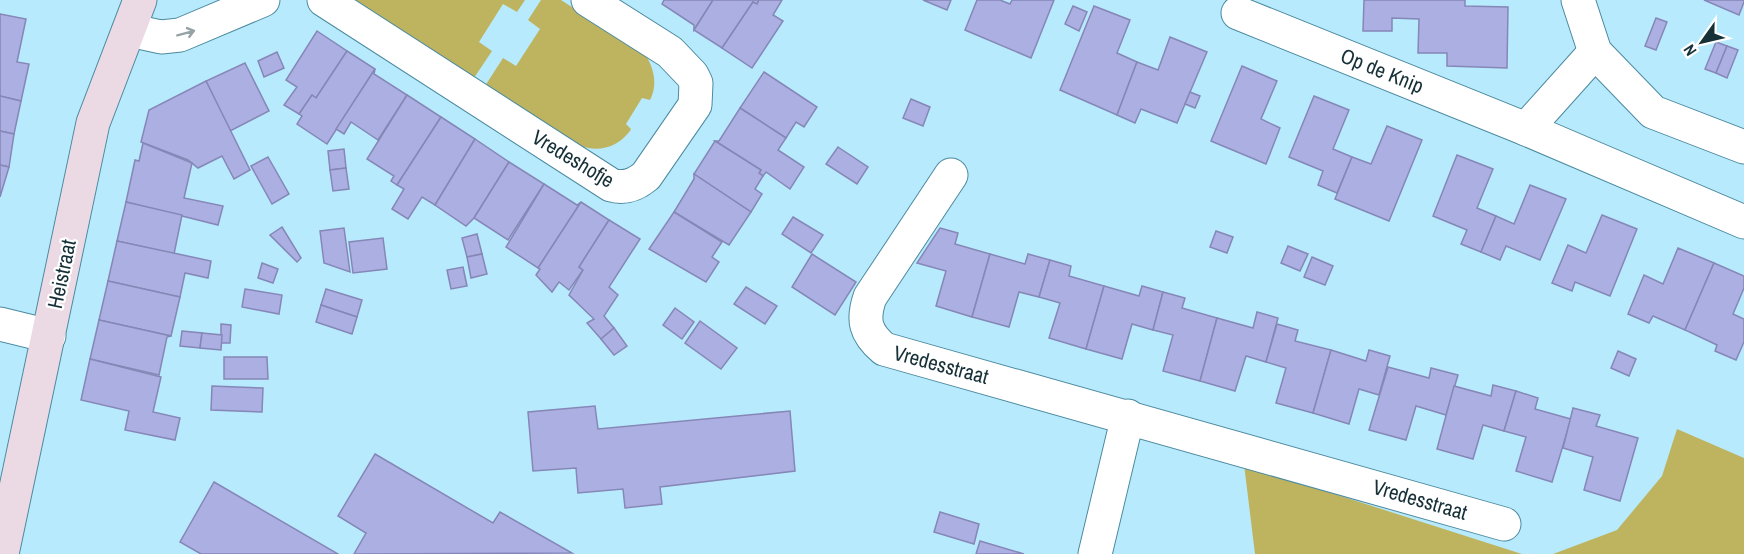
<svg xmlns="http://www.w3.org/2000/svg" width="1744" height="554" font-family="'Archivo Narrow',sans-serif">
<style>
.green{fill:#beb460}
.building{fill:#acafe1;stroke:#8587b7;stroke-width:1.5}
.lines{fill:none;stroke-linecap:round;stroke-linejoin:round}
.street-casing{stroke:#4c8a9f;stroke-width:35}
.secondary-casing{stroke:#4c8a9f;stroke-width:35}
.street{stroke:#fff;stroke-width:33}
.secondary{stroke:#ebd9e4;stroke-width:33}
.oneway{stroke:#96a2a5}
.labels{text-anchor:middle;stroke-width:4.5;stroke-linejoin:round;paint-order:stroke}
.street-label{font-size:21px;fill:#163038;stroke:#fff}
</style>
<rect width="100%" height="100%" fill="#b8eafd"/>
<g class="green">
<polygon points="352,0 525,0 517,12 503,4 479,42 492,51 474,78"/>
<path d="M541 0H561L645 54C654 68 658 85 650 100L642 98 626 124 631 129 630 131C617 148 598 153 578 145L485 86 503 58 516 66 540 29 528 20Z"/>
<polygon points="1677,429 1744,458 1744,554 1553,554 1617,530 1662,476"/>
<polygon points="1243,456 1247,466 1522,554 1255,554"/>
</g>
<g class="building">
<polygon points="664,0 713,0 694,30 694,25 662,4"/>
<polygon points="713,0 759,0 757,4 753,2 722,48 694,30"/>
<polygon points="759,0 782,0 773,15 783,21 752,68 722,48 753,2 757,4"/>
<polygon points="923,0 951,0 947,10"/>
<polygon points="977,0 1000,0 1010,4 1012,0 1054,0 1031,58 965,30"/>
<polygon points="1364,0 1465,0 1465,6 1508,7 1507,68 1447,66 1447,53 1418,53 1419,19 1392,18 1392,31 1363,31"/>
<polygon points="1704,0 1744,0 1744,2 1739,15"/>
<polygon points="1073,6 1087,12 1079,31 1065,24"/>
<polygon points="1094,6 1130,20 1117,53 1137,62 1117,115 1060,90"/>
<polygon points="0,14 26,19 17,62 29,64 21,101 0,96"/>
<polygon points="1656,18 1667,22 1656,50 1645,46"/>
<polygon points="317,31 347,51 316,98 312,95 299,114 284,105 297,87 286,80"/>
<polygon points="1170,37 1207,52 1177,123 1141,109 1135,123 1117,115 1137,62 1158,70"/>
<polygon points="1716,42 1727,46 1716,73 1705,69"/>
<polygon points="1727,46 1738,50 1727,78 1716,73"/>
<polygon points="347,51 375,69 327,144 297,124 302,116 299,114 312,95 316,98"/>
<polygon points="277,52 284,68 264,77 258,61"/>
<polygon points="245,63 269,111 230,131 206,81"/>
<polygon points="1242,66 1277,81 1261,119 1280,128 1266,164 1211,141"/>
<polygon points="375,69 374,74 407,95 378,140 351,122 344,134 336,129"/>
<polygon points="764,72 817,107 804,127 796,122 786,138 740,108"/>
<polygon points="206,81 250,170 234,179 222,156 198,168 188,160 141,142 149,110"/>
<polygon points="1190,92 1200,96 1195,108 1185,104"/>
<polygon points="407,95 441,117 397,185 391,181 394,176 367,159"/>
<polygon points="0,96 21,101 14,134 0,131"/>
<polygon points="1314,96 1349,110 1333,149 1352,157 1337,193 1318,185 1323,171 1289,157"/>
<polygon points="911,99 930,107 923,126 903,118"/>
<polygon points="740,108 786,138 778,150 804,167 790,189 766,172 763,176 759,173 761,170 715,141 719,141"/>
<polygon points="441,117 475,139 435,205 422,197 408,219 392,209 404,189 397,185"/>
<polygon points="1387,126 1422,140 1389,221 1335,199 1352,157 1371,164"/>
<polygon points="0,131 14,134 9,167 0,165"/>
<polygon points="475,139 509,162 474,218 466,226 435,205"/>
<polygon points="715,141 761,170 759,173 763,176 755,189 762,194 751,212 694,174"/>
<polygon points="143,143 192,163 184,198 223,206 218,225 126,202 135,160 139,161"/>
<polygon points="838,147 868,167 857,184 826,164"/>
<polygon points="344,149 346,168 330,170 328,151"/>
<polygon points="1457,155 1493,169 1477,208 1496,216 1481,252 1461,244 1467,230 1433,216"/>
<polygon points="268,157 289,194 272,204 251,166"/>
<polygon points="509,162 544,184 508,240 474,218"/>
<polygon points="0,165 9,167 0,197"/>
<polygon points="346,168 349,189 333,191 330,170"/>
<polygon points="694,174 751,212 729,245 674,212 694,179"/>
<polygon points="544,184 577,205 581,202 538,268 506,247"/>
<polygon points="1530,185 1566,199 1540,260 1506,246 1500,260 1481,252 1496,216 1514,224"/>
<polygon points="126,202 182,215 174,254 117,241"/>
<polygon points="581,202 609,220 579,267 583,270 569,290 559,282 552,292 536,275 540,269 538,268"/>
<polygon points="674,212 722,242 712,257 719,262 706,282 649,249"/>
<polygon points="1602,215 1637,229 1610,296 1575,282 1572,291 1552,283 1568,245 1586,253"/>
<polygon points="793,217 823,235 811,253 782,234"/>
<polygon points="609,220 640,239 609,287 618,295 604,316 614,328 601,339 587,323 594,319 569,295 583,270 579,267"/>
<polygon points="282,227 301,258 297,262 270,235"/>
<polygon points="344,228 350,272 324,263 320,231"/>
<polygon points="940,228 958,233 955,244 990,254 972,317 936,306 946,271 917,263"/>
<polygon points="1216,231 1233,237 1227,253 1210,247"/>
<polygon points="477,234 482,254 467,257 462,238"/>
<polygon points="383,238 387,269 353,273 349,242"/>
<polygon points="117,241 211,261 208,278 185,273 180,297 108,281"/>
<polygon points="1288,246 1308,254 1300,271 1281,263"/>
<polygon points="1678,248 1714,263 1685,330 1653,316 1649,323 1628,314 1644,275 1663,284"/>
<polygon points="482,254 487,274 471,278 467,257"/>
<polygon points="812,254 856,282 835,315 792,287"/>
<polygon points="990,254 1025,264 1028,254 1050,260 1039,297 1019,292 1009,327 972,317"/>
<polygon points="1312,257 1333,266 1325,285 1304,277"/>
<polygon points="1050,260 1071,266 1069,276 1104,286 1086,349 1049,338 1060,303 1039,297"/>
<polygon points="262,263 278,269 273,283 258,278"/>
<polygon points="1714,263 1744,276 1744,288 1733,314 1744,319 1744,342 1736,360 1715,351 1717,345 1685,330"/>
<polygon points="463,267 467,286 451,289 447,270"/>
<polygon points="108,281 180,297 171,336 99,320"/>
<polygon points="1104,286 1139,296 1142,286 1163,292 1153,330 1132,324 1122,359 1086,349"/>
<polygon points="746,287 777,306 765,324 734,304"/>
<polygon points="245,289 282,295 279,314 242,307"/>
<polygon points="326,289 362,300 357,317 321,305"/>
<polygon points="1163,292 1185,298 1182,308 1217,318 1200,381 1163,371 1173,335 1153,330"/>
<polygon points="321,305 357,317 352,334 316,322"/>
<polygon points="675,308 694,322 682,339 663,325"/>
<polygon points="1257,312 1278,318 1266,362 1246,356 1235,391 1200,381 1217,318 1253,328"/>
<polygon points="99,320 171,336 167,337 159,375 90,359"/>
<polygon points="700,321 737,348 721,369 685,343"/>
<polygon points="221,324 231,325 230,343 221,343"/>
<polygon points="1277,324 1298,330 1295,341 1331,350 1313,413 1276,403 1286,368 1266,362"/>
<polygon points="614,328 627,346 614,355 601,339"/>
<polygon points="182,331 202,333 200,348 180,346"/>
<polygon points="202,333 222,335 221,350 200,348"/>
<polygon points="1331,350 1366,361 1369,350 1390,356 1379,395 1359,389 1349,424 1313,413"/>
<polygon points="1618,351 1636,359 1629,376 1611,368"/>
<polygon points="224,357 267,357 268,379 224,379"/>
<polygon points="90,359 161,377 153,412 180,418 175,440 125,430 129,411 81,400"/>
<polygon points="1388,367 1429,378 1431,368 1458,375 1446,415 1416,406 1406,440 1369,430"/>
<polygon points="1493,385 1516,391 1504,431 1483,425 1473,459 1437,449 1454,386 1491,396"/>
<polygon points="212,386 263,388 262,412 211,410"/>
<polygon points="1516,391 1538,398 1535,409 1571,419 1552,482 1516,471 1526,437 1504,431"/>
<polygon points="595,406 598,429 790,411 795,471 660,487 662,504 625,508 623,489 578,493 576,468 533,471 528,412"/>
<polygon points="1573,408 1600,415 1596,426 1638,438 1620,501 1584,490 1593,457 1563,448"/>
<polygon points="375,454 493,523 500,512 572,553 354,554 366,533 338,516"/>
<polygon points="214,482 338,554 201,554 180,542"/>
<polygon points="940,512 979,524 974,544 934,532"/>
<polygon points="980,541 1024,554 976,554"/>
</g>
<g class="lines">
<defs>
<g id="street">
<path d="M324 0 611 185C625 189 635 185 646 176L695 105 696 83 692 75 670 52 588 0"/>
<polyline points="1578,0 1595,52 1653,112 1744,147"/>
<polyline points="1238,13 1526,129"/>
<polyline points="129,30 161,37 180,35 263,0"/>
<polyline points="1595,52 1526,129 1744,222"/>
<path d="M951 175 870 297C862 320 865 333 884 349L1504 524"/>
<polyline points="0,324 49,336"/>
<polyline points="1095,554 1128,416"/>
</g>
<polyline id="secondary" points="2,554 93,123 140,0"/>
</defs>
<use href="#street" class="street-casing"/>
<use href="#secondary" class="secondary-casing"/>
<use href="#street" class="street"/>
<use href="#secondary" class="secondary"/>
</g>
<defs><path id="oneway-shaft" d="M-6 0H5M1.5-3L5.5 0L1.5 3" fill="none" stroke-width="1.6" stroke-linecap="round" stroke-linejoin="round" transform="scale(1.5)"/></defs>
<use class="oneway" href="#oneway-shaft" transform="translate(186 33) rotate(-15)"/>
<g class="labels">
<g class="street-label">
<text transform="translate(1382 71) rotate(22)" y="7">Op de Knip</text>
<text transform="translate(573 159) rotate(31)" y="7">Vredeshofje</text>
<text transform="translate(62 274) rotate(-78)" y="7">Heistraat</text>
<text transform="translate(941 365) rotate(15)" y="7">Vredesstraat</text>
<text transform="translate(1420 500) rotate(16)" y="7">Vredesstraat</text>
</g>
</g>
<g transform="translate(1702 42) rotate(236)" stroke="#ffffff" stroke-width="4.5" paint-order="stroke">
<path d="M0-4.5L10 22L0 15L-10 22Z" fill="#163038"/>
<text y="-9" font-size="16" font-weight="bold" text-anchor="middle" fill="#163038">N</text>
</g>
</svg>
